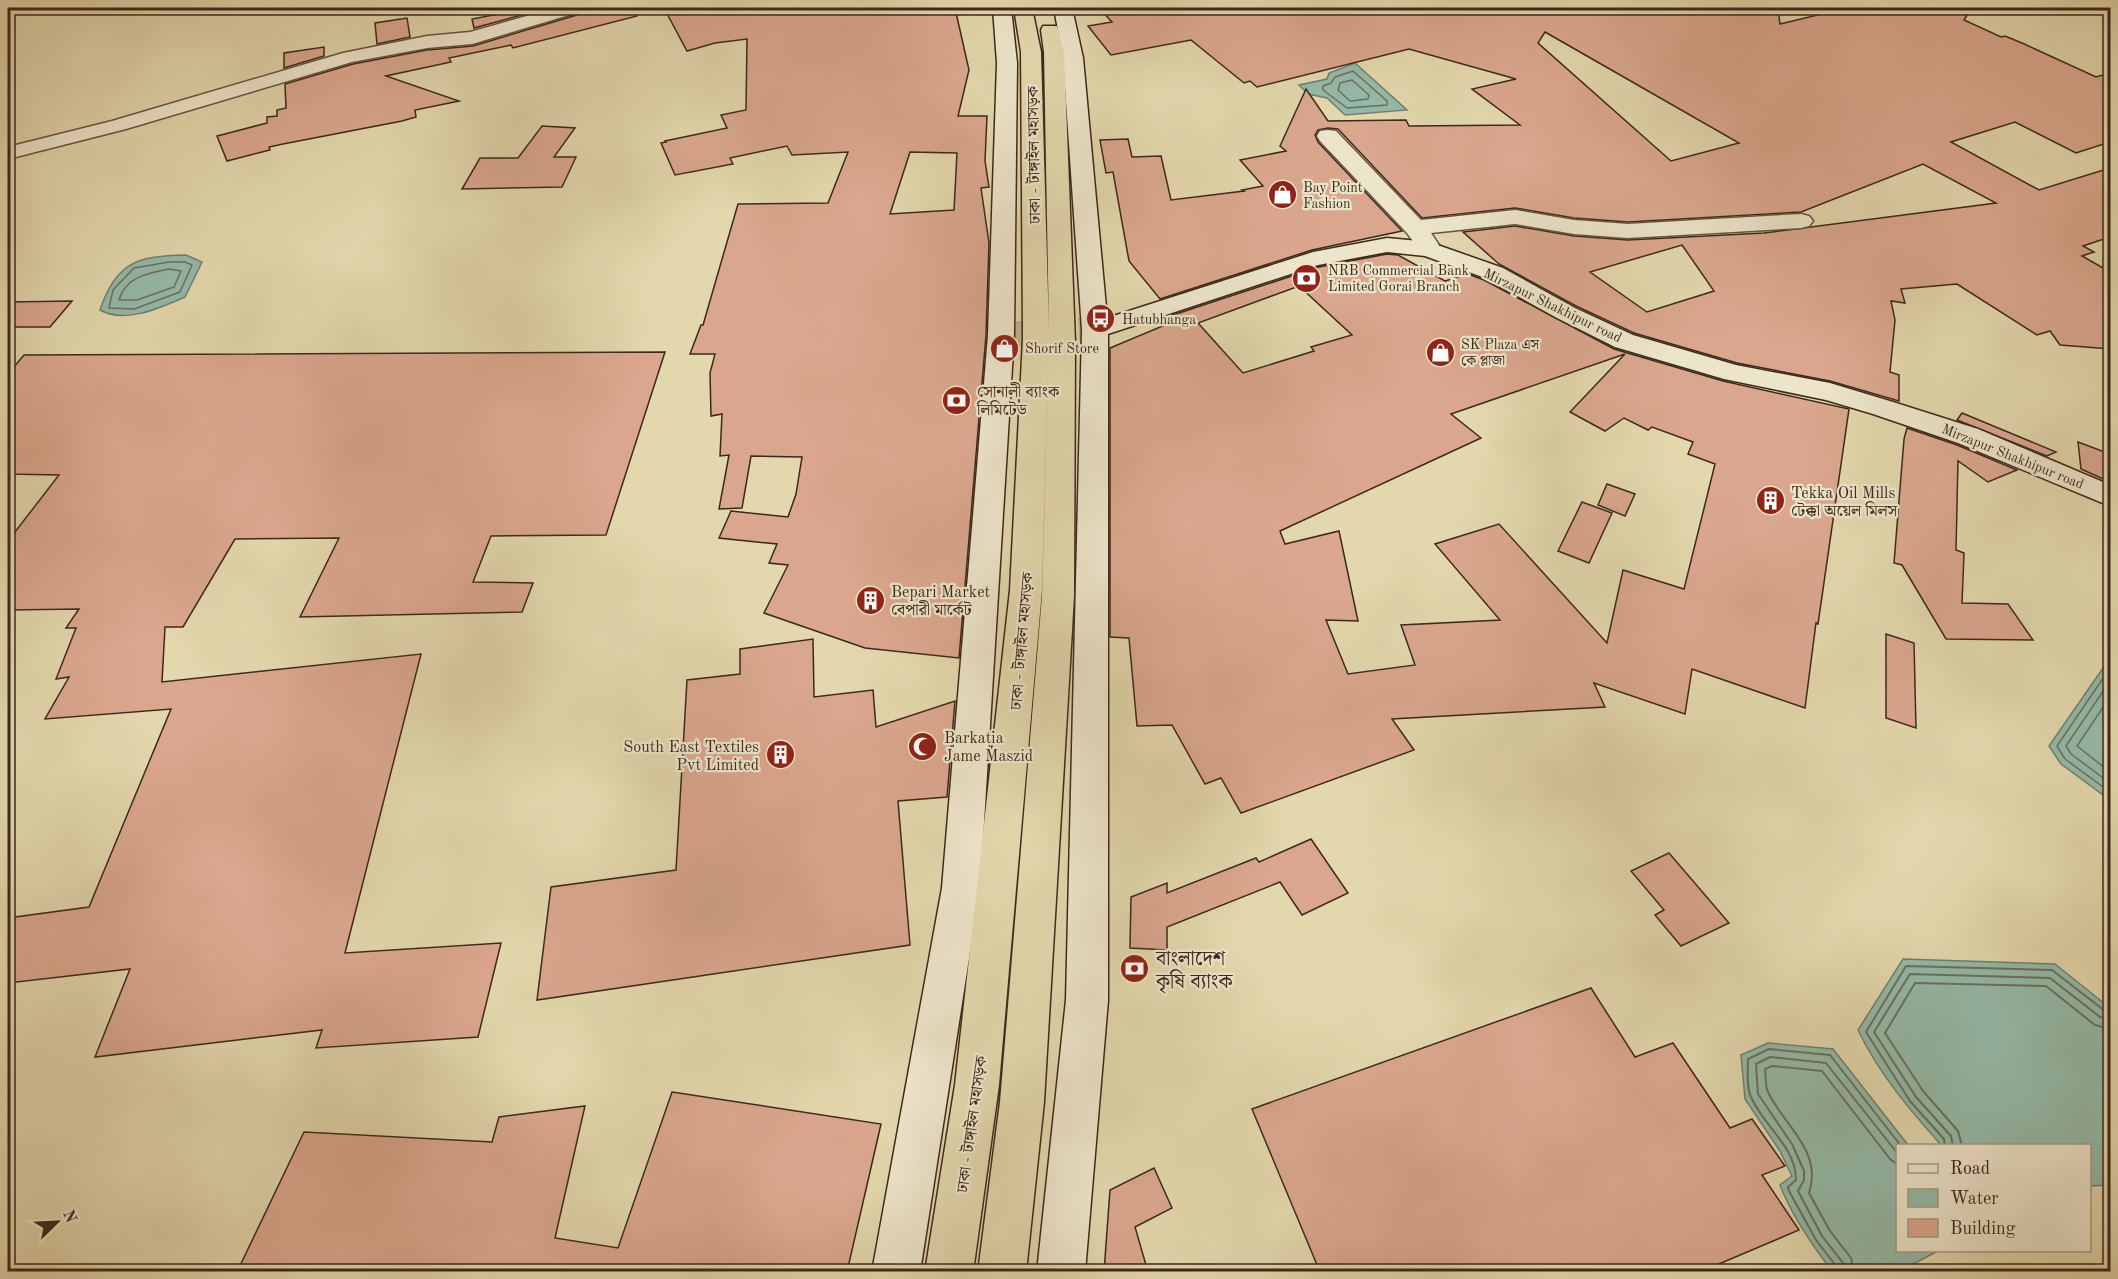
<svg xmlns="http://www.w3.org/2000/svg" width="2118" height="1279" font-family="'Old Standard TT','Noto Serif Bengali',serif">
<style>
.water{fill:#95baa8;stroke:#728070;stroke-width:1.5}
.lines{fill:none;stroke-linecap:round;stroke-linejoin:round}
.shore-far1{stroke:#697162;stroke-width:1.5}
.shore{stroke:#697162;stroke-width:2}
.building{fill:#daa78e;stroke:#3d281b;stroke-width:1.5;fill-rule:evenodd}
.secondary-tunnel{stroke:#c2b490;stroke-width:26;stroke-dasharray:26 13;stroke-linecap:butt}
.street-casing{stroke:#665440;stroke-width:3}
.secondary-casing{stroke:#3d281b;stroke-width:3}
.highway-casing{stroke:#3d281b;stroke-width:3}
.street{fill:#ede5ca;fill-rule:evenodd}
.secondary{fill:#ede5ca;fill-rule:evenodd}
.highway{fill:#e3d7ad;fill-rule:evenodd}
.labels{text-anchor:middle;stroke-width:4.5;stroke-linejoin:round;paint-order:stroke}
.far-poi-label{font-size:14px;fill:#3d281b;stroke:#ede5ca;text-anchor:start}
.far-street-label{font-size:14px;fill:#3d281b;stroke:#ede5ca}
.street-label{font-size:16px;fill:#3d281b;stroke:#ede5ca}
.poi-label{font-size:16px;fill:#3d281b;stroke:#ede5ca;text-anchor:start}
.near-poi-label{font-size:20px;fill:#3d281b;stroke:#ede5ca;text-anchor:start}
</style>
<rect width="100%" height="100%" fill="#e3d7ad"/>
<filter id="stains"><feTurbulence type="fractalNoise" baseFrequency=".00333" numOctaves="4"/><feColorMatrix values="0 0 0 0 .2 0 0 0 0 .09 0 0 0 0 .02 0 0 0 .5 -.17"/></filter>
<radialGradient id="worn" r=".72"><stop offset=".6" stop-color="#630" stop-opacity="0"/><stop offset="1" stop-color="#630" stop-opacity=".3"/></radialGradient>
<g class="water">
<polygon points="1355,63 1407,110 1345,115 1327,98 1308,94 1299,85 1327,79 1329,73"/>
<path d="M186 255 202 262 185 297C160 308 125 324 100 310 116 262 137 256 186 255Z"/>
<polygon points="2110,658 2110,800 2061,764 2049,746"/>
<path d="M1903 959 2055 964 2110 1008V1185L2090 1186V1146L1941 1145C1910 1110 1879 1074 1858 1030Z"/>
<path d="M1768 1043 1833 1049 1908 1145 1898 1146V1250L1938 1251 1900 1271H1832C1812 1245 1792 1216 1780 1185L1792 1176 1780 1151 1745 1099 1741 1055Z"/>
</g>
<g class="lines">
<g class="shore-far1">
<polygon points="1353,71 1387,101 1387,105 1347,108 1323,90 1323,86 1331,83 1335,77"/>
<polygon points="1352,80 1369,95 1368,99 1350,101 1338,90 1340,83"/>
<polygon points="169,262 185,262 192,265 180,292 134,309 109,308 113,290 134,268"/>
<path d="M169 269 181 271 174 287 137 300H119C125 277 148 273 169 269Z"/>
<polyline points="2110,668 2057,746 2065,759 2110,792"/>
<polyline points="2110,681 2066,746 2071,754 2110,783"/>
<polyline points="2110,697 2077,746 2110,772"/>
</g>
<g class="shore">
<polyline points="1945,1146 1944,1139 1910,1101 1866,1032 1906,966 2052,970 2105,1011 2110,1012"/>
<polyline points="1953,1146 1951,1136 1916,1097 1874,1032 1910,974 2050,978 2100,1017 2110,1020"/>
<polyline points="1962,1146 1958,1131 1923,1091 1885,1033 1915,983 2046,986 2095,1025 2110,1029"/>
<path d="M1837 1272 1836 1266 1816 1240 1789 1191 1788 1187 1796 1180C1796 1146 1763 1126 1751 1097 1746 1086 1748 1071 1748 1059L1769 1049 1830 1055 1901 1146"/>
<polyline points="1845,1272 1843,1263 1822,1236 1798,1191 1804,1180 1804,1171 1792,1144 1758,1094 1756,1064 1770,1057 1826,1063 1898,1154"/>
<path d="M1854 1272 1851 1258 1830 1231 1809 1193C1823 1151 1784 1126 1768 1092 1765 1086 1766 1076 1765 1069L1772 1066 1822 1071 1890 1159 1898 1165"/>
</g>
</g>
<g class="building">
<polygon points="497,8 548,8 474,28 472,19 499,14"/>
<polygon points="584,8 636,8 637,16 513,48 511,45 449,58 451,62 386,76 459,101 415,110 416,117 402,121 283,144 269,147 270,150 227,161 217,136 267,123 267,117 277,116 277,110 286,108 285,84 353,64 427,50 473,46 580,14"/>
<path d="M664 8H955L969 70 958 116H987L985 161 989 187 981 188 989 243 986 335 959 658 865 648 764 613 788 565 769 563 777 544 719 538 731 511 788 517 796 494 802 457 751 456 742 508 719 509 729 455 720 456 722 414 711 416 710 373 715 354H690L701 325H703L738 204 828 203 848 152 792 155 787 146 730 158 733 164 675 175 661 143 666 142 665 141 727 128 721 115 746 110 747 39 715 43 687 51ZM910 152 957 153 954 210 890 214Z"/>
<path d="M1099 8H1778L1780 24 1826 13 1827 8H1943L1968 14 1964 20 2001 37 2005 36 2022 43 2096 77 2110 73V142L2076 153 2015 122 1951 142 2039 190 2110 168V237L2083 246 2094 252 2082 256 2110 272V349L2060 345 2050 331 2037 335 1957 284 1901 289 1905 303 1891 301 1895 320 1890 372 1899 375V401L1830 381 1737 363 1634 333 1576 306 1499 264 1463 232 1515 226 1574 236 1628 240 1764 233 1996 203 1923 164 1801 212 1628 222 1574 218 1515 208 1422 218 1338 129 1328 128 1318 130 1315 135 1318 142 1402 231 1312 250 1160 299 1129 261 1113 172 1106 173 1100 140 1128 139 1132 157 1161 156 1171 200 1244 191 1242 190 1263 186 1240 160 1286 151 1280 146 1306 89 1328 121 1406 120 1409 126 1520 125 1472 89 1516 79 1409 49 1257 87 1250 81 1244 83 1191 40 1111 55 1088 26 1112 22ZM1545 32 1739 143 1671 161 1538 43ZM1682 245 1714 291 1647 312 1590 272Z"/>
<polygon points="407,18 410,37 377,44 375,23"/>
<polygon points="324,47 324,56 284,68 284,53"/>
<polygon points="542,126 575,128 554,157 576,157 562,187 462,189 480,158 518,158"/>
<path d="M1387 254 1398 255 1445 281 1468 274 1484 280 1614 349 1723 381 1849 409 1818 624 1816 623 1805 708 1692 669 1685 714 1594 683 1605 707 1392 719 1414 750 1241 813 1221 778 1205 784 1172 725 1137 726 1129 638 1110 637V348L1177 320 1173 315 1319 267ZM1299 286 1352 335 1311 347 1314 351 1243 373 1198 323ZM1625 354 1570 412 1605 431 1624 418 1648 430 1652 427 1693 442 1688 454 1715 464 1684 589 1623 570 1607 643 1499 524 1435 544 1500 620 1401 625 1415 665 1348 674 1326 620 1358 621 1339 531 1285 544 1280 531 1481 438 1451 414Z"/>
<polygon points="72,301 50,327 8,327 8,302"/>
<polygon points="665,352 606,535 491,536 473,582 533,583 522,612 300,617 339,538 235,539 183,627 165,627 162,682 421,654 345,953 501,943 478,1037 316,1048 322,1030 95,1057 130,969 8,983 8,918 89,907 171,709 45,719 69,677 56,679 76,628 66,628 79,609 8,610 8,541 59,475 8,474 8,374 24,355"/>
<polygon points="1962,413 2056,452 2047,456 1957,420"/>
<polygon points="1907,428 1957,445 2017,470 1988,482 1958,461 1956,550 1964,553 1962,603 2008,604 2033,640 1946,639 1902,565 1894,563 1904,439"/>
<polygon points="2078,442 2110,454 2110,482 2081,469"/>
<polygon points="1607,484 1635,494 1625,516 1598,505"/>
<polygon points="1582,502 1612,513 1589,563 1558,551"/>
<polygon points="1886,634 1914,643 1916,728 1886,718"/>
<polygon points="813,639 814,697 873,690 876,727 955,701 947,797 898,801 910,945 537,1000 551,887 676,870 687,680 740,674 740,649"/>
<polygon points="1311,839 1348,893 1302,915 1280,882 1167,927 1167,950 1130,948 1131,897 1167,883 1167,893 1256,858 1259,862"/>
<polygon points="1669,853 1729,923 1681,946 1655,915 1664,910 1631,871"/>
<polygon points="1591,988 1635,1057 1673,1043 1730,1128 1752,1119 1785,1166 1762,1175 1799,1230 1700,1272 1320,1272 1252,1109"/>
<polygon points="672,1092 881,1124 847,1272 237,1272 304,1132 492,1142 499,1117 585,1106 555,1238 618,1248"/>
<polygon points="1154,1168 1172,1208 1135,1227 1148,1272 1104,1272 1110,1190"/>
</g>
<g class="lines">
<polyline class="secondary-tunnel" points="1001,335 1095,330"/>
<defs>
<g id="street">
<polygon points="555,8 582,8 579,12 472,44 427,48 352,62 126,129 8,159 8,147 112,121 343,53 427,36 470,32"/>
<polygon points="1328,130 1336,131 1421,220 1515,210 1574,220 1628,224 1801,214 1809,216 1813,221 1809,226 1801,228 1628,238 1574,234 1515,224 1431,233 1439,245 1435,250 1427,252 1419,250 1407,233 1320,141 1317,136 1320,131"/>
</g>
<g id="secondary">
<polygon points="993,8 1011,8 1017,63 1014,335 980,888 920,1272 872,1272 942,888 988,335 997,63"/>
<polygon points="1054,8 1072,8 1083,58 1107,318 1313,252 1387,238 1429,242 1503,268 1575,308 1633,335 1736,365 1830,383 1893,402 1978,429 2110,485 2110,506 1958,443 1873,414 1826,400 1724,379 1615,347 1557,318 1485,278 1425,256 1387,252 1318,265 1108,334 1108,1000 1085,1272 1037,1272 1066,1000 1082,330 1063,58"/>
</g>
<polygon id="highway" points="1014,8 1032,8 1041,52 1049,330 1044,52 1041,30 1043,26 1057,26 1064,52 1075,342 1074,596 1044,1102 1026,1272 978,1272 1000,1102 1042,596 1049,340 1042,590 999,1085 973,1272 925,1272 955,1085 1010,590 1023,338 1021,52"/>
</defs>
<use href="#street" class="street-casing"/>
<use href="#secondary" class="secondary-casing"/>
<use href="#highway" class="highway-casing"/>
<use href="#street" class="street"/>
<use href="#secondary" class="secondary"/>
<use href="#highway" class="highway"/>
</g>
<defs>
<symbol id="shop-disc" viewBox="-11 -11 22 22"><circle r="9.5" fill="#8f2418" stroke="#ede5ca"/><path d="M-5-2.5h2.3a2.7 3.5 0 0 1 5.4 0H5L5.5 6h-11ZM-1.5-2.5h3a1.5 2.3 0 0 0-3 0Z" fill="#fff"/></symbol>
<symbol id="bank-disc" viewBox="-11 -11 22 22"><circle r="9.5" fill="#8f2418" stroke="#ede5ca"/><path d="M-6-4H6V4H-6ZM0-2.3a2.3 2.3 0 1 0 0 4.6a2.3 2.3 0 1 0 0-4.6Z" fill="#fff"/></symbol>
<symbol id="bus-disc" viewBox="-11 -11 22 22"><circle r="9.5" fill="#8f2418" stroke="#ede5ca"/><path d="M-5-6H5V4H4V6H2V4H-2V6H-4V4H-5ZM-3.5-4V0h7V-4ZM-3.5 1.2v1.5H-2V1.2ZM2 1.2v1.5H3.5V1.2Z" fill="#fff"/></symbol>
<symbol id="building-disc" viewBox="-11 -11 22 22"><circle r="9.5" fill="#8f2418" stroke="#ede5ca"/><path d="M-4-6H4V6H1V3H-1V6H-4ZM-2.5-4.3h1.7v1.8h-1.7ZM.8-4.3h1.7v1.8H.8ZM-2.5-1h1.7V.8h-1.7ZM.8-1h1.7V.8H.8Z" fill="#fff"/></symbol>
<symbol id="mosque-disc" viewBox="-11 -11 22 22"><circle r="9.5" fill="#8f2418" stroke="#ede5ca"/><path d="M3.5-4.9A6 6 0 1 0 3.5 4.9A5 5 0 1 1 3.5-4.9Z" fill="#fff"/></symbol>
</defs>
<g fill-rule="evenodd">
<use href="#shop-disc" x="1266" y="178" width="33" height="33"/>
<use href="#bank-disc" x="1290" y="262" width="33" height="33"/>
<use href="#bus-disc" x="1084" y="302" width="33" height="33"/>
<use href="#shop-disc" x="988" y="332" width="33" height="33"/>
<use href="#shop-disc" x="1424" y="336" width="33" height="33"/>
<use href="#bank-disc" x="940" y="384" width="33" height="33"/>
<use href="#building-disc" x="1754" y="484" width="33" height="33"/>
<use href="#building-disc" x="854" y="584" width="33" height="33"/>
<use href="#mosque-disc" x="906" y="730" width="33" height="33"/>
<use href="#building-disc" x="764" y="738" width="33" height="33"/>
<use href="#bank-disc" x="1118" y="952" width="33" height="33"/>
</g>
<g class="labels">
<g class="far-poi-label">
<text x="1303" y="192">Bay Point<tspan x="1303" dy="16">Fashion</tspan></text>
<text x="1328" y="275">NRB Commercial Bank<tspan x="1328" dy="16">Limited Gorai Branch</tspan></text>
<text x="1122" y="324">Hatubhanga</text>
<text x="1461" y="349">SK Plaza এস<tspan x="1461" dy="16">কে প্লাজা</tspan></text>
<text x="1025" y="353">Shorif Store</text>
</g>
<g class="far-street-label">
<text transform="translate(1553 305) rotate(26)" y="5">Mirzapur Shakhipur road</text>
<text transform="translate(2013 456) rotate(22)" y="5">Mirzapur Shakhipur road</text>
</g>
<g class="street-label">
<text transform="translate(1033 155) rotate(-91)" y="6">ঢাকা - টাঙ্গাইল মহাসড়ক</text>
<text transform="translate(1021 641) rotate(-85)" y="6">ঢাকা - টাঙ্গাইল মহাসড়ক</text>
<text transform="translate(971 1124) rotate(-82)" y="6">ঢাকা - টাঙ্গাইল মহাসড়ক</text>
</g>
<g class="poi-label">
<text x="977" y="397">সোনালী ব্যাংক<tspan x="977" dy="18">লিমিটেড</tspan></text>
<text x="1791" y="498">Tekka Oil Mills<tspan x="1791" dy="18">টেক্কা অয়েল মিলস</tspan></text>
<text x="891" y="597">Bepari Market<tspan x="891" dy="18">বেপারী মার্কেট</tspan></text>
<text x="944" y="743">Barkatia<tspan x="944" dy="18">Jame Maszid</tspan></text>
<text x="759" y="752" text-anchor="end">South East Textiles<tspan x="759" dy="18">Pvt Limited</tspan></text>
</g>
<g class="near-poi-label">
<text x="1156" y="965">বাংলাদেশ<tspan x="1156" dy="23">কৃষি ব্যাংক</tspan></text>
</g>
</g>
<rect width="2118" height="1279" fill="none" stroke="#e3d7ad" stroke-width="30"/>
<rect x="9" y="9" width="2100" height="1261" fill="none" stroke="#3d281b" stroke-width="3"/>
<rect x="15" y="15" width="2088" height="1249" fill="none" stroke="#3d281b" stroke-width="1.5"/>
<rect x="1896" y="1144" width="195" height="108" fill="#ede5ca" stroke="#a79984" stroke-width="1.5"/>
<rect x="1908" y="1164" width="30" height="9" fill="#ede5ca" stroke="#a79984" stroke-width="1.5"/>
<text x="1950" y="1174" font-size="18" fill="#3d281b">Road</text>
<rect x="1908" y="1189" width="30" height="18" fill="#95baa8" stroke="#a79984" stroke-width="1.5"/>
<text x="1950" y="1204" font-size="18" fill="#3d281b">Water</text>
<rect x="1908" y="1219" width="30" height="18" fill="#daa78e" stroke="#a79984" stroke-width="1.5"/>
<text x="1950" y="1234" font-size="18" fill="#3d281b">Building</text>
<g transform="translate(57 1222) rotate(66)" stroke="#ede5ca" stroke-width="4.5" paint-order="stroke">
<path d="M0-4.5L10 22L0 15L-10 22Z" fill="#3d281b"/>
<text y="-9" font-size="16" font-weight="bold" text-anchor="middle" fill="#3d281b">N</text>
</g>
<rect width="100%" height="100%" filter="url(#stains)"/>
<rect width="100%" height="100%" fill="url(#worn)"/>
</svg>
